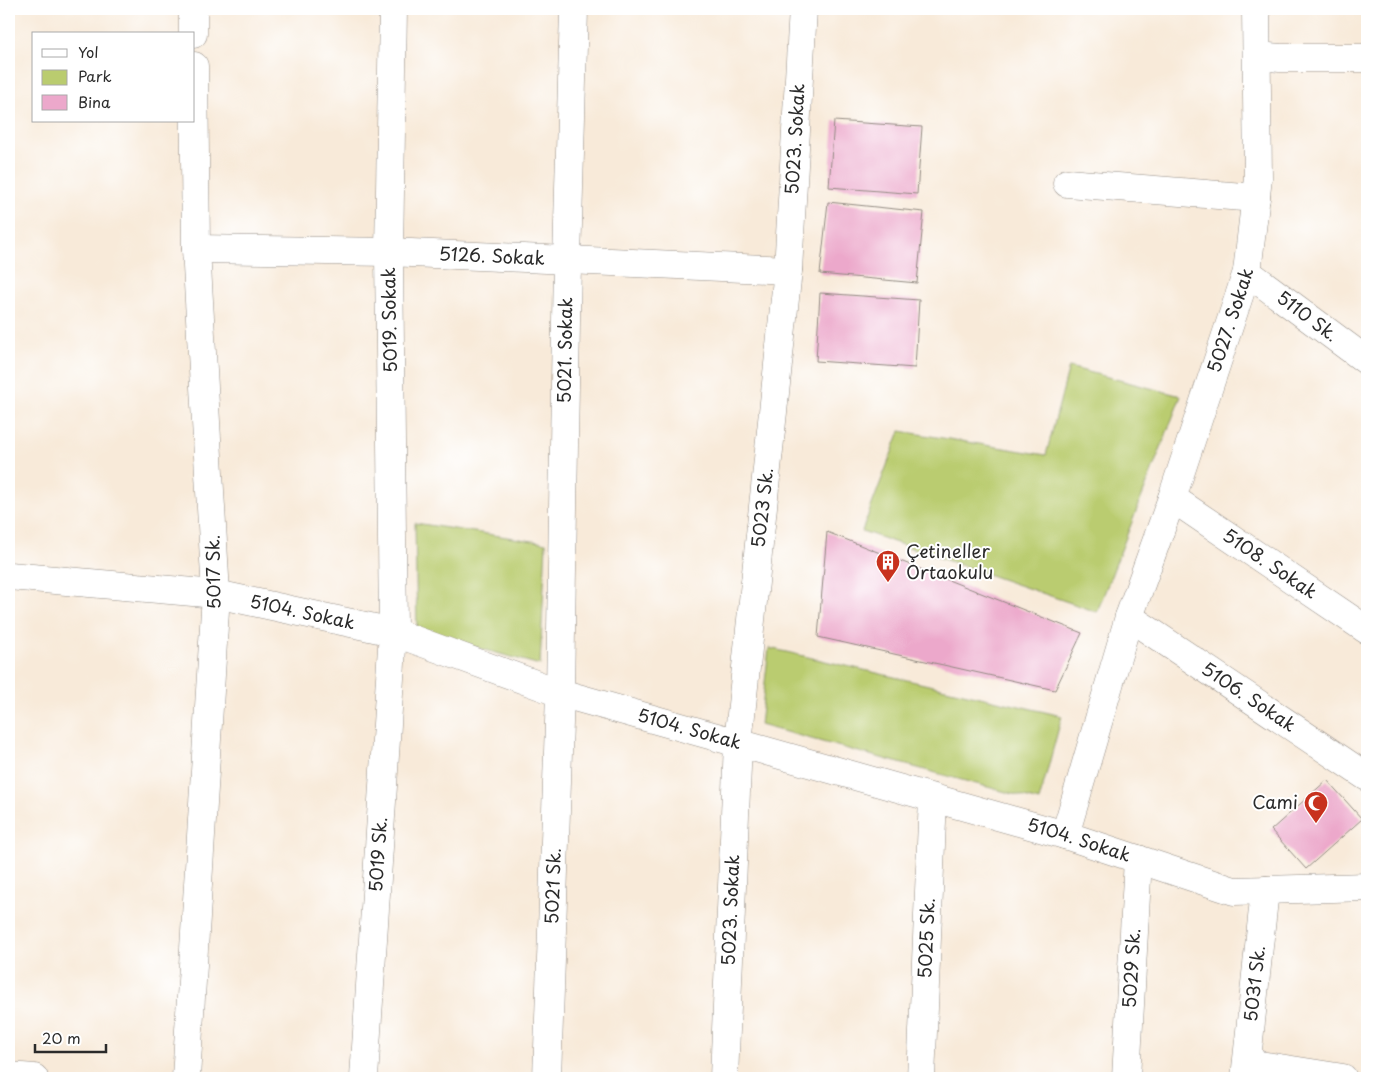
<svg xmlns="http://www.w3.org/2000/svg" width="1376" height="1087" font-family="'Playpen Sans',sans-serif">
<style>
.green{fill:#bacc6f;stroke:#727c4d}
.building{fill:#eca8cb}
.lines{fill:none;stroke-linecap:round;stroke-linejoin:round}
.minor-casing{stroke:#928a82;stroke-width:29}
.minor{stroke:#fff;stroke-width:28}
.labels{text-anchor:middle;stroke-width:4;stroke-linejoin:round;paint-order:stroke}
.street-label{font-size:18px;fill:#2b2b2b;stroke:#fff}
.poi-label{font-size:18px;fill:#2b2b2b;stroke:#fff;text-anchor:start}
</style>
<rect width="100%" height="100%" fill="#fff"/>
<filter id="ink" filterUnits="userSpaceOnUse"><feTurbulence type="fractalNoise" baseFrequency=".02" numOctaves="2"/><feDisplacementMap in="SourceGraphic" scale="10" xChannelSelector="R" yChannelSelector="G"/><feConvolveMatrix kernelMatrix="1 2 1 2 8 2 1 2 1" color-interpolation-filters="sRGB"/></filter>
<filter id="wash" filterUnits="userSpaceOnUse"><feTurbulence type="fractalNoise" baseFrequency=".0096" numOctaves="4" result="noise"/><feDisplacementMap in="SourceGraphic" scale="20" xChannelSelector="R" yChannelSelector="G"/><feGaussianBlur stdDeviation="1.12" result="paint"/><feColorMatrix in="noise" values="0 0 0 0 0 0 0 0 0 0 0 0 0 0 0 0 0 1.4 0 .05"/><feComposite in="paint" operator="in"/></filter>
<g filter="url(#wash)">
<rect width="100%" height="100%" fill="#f8ead9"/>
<g class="green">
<polygon points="1069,367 1181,396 1097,612 862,531 900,431 1046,455"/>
<polygon points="415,523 546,543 540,665 417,631"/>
<polygon points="769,648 1062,716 1039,801 760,725"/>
</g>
<g id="blocks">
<g class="building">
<polygon points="834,121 922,127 917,194 829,187"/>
<polygon points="828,202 924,212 917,283 820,274"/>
<polygon points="820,293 919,300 915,368 816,361"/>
<polygon points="827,532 1082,633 1055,690 818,637"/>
<polygon points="1327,780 1362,819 1306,869 1271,830"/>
</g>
</g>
</g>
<g filter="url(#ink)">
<use href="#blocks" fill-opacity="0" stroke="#928a82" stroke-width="1"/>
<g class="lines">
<defs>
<g id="minor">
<polyline points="193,9 193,34"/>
<polyline points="1258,56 1280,58 1367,58"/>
<polyline points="1067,183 1256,198"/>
<path id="s1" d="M196 249 389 252 788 270"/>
<path id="s2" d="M1247 272 1367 361"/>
<path id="s3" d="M1172 498 1367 630"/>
<path id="s4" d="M9 576 216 594 393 632 560 693 1065 835 1234 891 1367 887"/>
<path id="s5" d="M1129 617 1367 777"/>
<path id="s6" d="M1065 835 1129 617 1172 498 1247 272 1258 178 1256 9"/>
<polyline points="1247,1063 1343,1078"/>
<polyline points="9,1076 34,1078"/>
<polyline points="186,1078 216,594 196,249 194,66"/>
<path id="s7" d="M364 1078 393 632 389 252 393 9"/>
<path id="s8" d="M547 1078 560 693 567 260 574 9"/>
<path id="s9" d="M724 1078 738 743 788 270 803 9"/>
<path id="s10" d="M921 1078 933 798"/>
<path id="s11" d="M1126 1078 1138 859"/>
<path id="s12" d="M1245 1078 1265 890"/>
</g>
</defs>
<use href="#minor" class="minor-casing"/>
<use href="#minor" class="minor"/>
</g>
</g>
<defs>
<symbol id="building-pin" viewBox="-11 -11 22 30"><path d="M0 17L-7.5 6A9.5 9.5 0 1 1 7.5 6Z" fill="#c8321e" stroke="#fff"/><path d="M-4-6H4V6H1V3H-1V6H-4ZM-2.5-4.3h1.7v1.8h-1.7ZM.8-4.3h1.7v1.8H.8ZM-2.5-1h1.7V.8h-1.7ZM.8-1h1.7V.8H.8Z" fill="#fff"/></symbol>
<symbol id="mosque-pin" viewBox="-11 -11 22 30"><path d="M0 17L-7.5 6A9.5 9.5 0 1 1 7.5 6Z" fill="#c8321e" stroke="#fff"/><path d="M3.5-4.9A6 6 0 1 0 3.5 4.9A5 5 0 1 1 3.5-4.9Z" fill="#fff"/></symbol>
</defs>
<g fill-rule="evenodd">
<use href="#building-pin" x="874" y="548" width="28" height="38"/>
<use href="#mosque-pin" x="1302" y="789" width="28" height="38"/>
</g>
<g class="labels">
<g class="street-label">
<text dy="6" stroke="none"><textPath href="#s9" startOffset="942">5023. Sokak</textPath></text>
<text dy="6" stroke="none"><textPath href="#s1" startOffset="296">5126. Sokak</textPath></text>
<text dy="6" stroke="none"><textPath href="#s2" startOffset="75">5110 Sk.</textPath></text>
<text dy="6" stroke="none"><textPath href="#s6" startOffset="541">5027. Sokak</textPath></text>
<text transform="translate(390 320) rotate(-91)" y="6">5019. Sokak</text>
<text dy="6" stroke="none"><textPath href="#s8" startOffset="728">5021. Sokak</textPath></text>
<text dy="6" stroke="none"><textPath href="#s9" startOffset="572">5023 Sk.</textPath></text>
<text dy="6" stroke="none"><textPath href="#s3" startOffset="118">5108. Sokak</textPath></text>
<text transform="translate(214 572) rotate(-91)" y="6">5017 Sk.</text>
<text dy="6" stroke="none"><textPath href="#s4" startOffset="296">5104. Sokak</textPath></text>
<text dy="6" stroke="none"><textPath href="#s5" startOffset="144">5106. Sokak</textPath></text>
<text dy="6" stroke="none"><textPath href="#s4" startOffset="701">5104. Sokak</textPath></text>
<text dy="6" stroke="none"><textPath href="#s4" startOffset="1106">5104. Sokak</textPath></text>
<text dy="6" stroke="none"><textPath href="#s7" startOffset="224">5019 Sk.</textPath></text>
<text dy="6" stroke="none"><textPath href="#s8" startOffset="192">5021 Sk.</textPath></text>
<text dy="6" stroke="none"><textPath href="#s9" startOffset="168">5023. Sokak</textPath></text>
<text dy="6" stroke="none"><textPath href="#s10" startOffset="140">5025 Sk.</textPath></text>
<text dy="6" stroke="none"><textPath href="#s11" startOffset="110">5029 Sk.</textPath></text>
<text dy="6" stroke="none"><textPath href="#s12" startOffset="95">5031 Sk.</textPath></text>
</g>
<g class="poi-label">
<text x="906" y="558">Çetineller<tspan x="906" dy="21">Ortaokulu</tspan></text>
<text x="1298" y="809" text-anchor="end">Cami</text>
</g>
</g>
<rect width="1376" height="1087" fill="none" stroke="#fff" stroke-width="30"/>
<rect x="32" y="32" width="162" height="90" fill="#ffffff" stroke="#aaaaaa"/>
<rect x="42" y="49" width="25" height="8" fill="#ffffff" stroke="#aaaaaa"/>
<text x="78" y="58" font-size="15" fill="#2b2b2b">Yol</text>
<rect x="42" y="70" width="25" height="15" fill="#bacc6f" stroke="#aaaaaa"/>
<text x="78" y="82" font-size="15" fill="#2b2b2b">Park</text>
<rect x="42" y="95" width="25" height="15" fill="#eca8cb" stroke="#aaaaaa"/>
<text x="78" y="108" font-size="15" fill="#2b2b2b">Bina</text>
<path d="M35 1044v8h71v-8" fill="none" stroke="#2b2b2b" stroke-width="2.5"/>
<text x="42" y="1044" font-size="15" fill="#2b2b2b" stroke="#ffffff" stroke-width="4" paint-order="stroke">20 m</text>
</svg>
